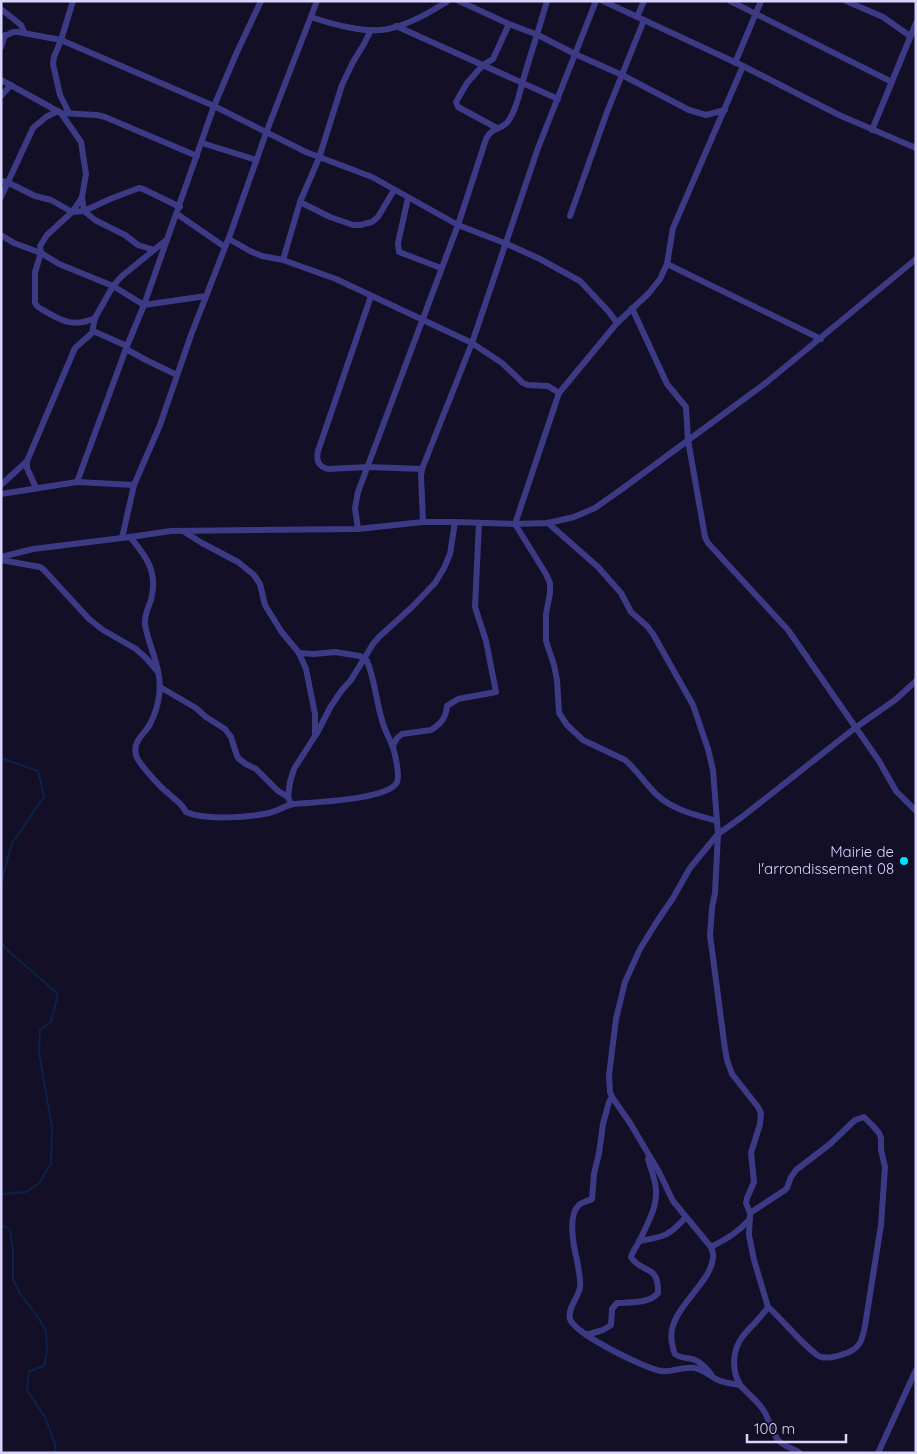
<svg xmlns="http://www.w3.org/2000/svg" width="917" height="1454" font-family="Quicksand,sans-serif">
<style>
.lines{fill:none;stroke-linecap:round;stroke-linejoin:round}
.stream{stroke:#0c2248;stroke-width:2}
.minor{stroke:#3d3a85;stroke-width:6}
.poi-dot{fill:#00e5ff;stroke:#130f26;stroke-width:2}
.labels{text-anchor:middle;stroke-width:5;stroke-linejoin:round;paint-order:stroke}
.poi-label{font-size:15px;fill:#d9d4ff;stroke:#130f26;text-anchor:end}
</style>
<rect width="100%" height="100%" fill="#130f26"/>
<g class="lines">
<g class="stream">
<polyline points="1,758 38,771 44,797 12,843 3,875 1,888"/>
<polyline points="1,940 5,948 58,994 51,1022 40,1030 39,1052 52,1128 51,1164 39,1183 26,1192 3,1194 1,1197"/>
<polyline points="1,1224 10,1230 13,1251 13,1279 20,1294 36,1314 46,1331 47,1351 44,1366 29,1371 27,1390 45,1417 55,1444 55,1453"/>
</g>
<g class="minor">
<polyline points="459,1 509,24 538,35 575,54 622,75 689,110 706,115 725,110"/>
<polyline points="603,1 743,66 839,115 916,148"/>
<polyline points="730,1 892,82"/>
<polyline points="846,1 883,17 910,36"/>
<polyline points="1,9 21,25 24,32"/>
<path d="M311 17C331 24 367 34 388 29 410 24 429 13 448 1"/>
<polyline points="637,17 644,1"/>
<polyline points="396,26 558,99"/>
<polyline points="1,38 13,32 18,32 61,40 214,106 306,152 372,177 458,225 507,244 540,259 580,281 609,312 617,323 559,393"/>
<polyline points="1,47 5,35"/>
<polyline points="735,63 761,1"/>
<polyline points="1,80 61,113 97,115 105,117 197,156"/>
<polyline points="1,96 11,85"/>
<path d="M61 113 81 142 86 174 82 197 77 205 72 212 47 235 40 246 41 253 35 272V303L38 307C58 319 71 329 95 318"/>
<polyline points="69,113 60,95 53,64 54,57 61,40 73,1"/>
<polyline points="497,128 458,107 456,102 467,83 483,65 493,59 509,24"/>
<polyline points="872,130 916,23"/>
<polyline points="202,143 256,160"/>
<polyline points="1,181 7,182 35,196 51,200 72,212 84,211 110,199 139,188 143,189 180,207"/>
<polyline points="1,197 33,128 46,117 58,111"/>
<polyline points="82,197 84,211 95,220 125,235 138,245 154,250"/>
<polyline points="408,198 398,243 399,252 441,268"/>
<polyline points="300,202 330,217 353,225 360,225 372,222 378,217 394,190"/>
<polyline points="177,214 225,247"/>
<polyline points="570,216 607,112 644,20"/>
<polyline points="1,235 14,243 41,253 59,264 113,286 144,305 206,296"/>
<path d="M229 239 250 251 262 256 283 260 336 279 472 343 502 363 523 383 528 385 548 386 559 393 515 524 546 574 550 583V593L546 614V641L554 665 557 680 559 713 567 725 583 740 625 760C637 770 645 784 657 795 673 810 696 815 717 821"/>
<polyline points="283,260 300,202 319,158 342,85 353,62 364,44 371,30"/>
<polyline points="667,264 821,339"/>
<path d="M371 296 318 451C316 461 318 466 328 469L368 467 422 469"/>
<polyline points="632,308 667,384 686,407 688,440 705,537 708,543 788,630 879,761 896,791 916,811"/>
<polyline points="617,323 649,293 660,279 667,264 673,228 743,66"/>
<polyline points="93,331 127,346"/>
<polyline points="126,349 146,360 177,375"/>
<polyline points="77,482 127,346 144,305 214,106 237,52 261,1"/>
<polyline points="1,485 27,461"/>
<polyline points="36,488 27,468 27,461 75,348 92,333 95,318 113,286 122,276 165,241"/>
<polyline points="1,494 77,482 134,485"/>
<polyline points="423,522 421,476 422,469 472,343 538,148 596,1"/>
<path d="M548 523 598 567 621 593 631 612 647 626 653 634 693 705 708 749 713 770 718 834 715 893 712 908 710 935 725 1049 727 1060 732 1074 758 1107 761 1113 760 1124 751 1153 754 1182 747 1198 746 1203 750 1213 749 1235 754 1260 768 1307C761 1318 751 1326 743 1336 732 1350 731 1371 741 1386 748 1394 756 1400 762 1408 770 1418 772 1436 780 1442 786 1447 794 1449 800 1453"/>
<path d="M358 529 355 508 358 492 458 225 486 139C491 127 503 130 509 120 516 110 519 96 522 84 530 56 539 29 547 1"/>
<polyline points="183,531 202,543 238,562 254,575 260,584 265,605 281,631 299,653 306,669 315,714 315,736 294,769 290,782 288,797 291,804"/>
<path d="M130 537C147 557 158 572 151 600 148 608 144 616 145 625 150 650 163 671 159 696 158 704 155 714 151 722 146 734 132 740 136 755 137 762 161 788 168 793 175 800 182 803 186 812 205 821 249 817 269 813 278 811 286 805 294 804 313 802 389 800 397 782 400 776 395 752 392 745 389 737 384 729 382 720 376 701 375 680 367 661L360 656 335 652 314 654 299 653"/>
<polyline points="122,538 134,485 160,425 191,335 231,232 266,133 317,1"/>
<polyline points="1,557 33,549 130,537 171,531 358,529 423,522 455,522 515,524 548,523 574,517 595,508 622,489 767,382 916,259"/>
<polyline points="1,560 40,567 44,570 89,619 103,630 136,649 146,658 158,672"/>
<polyline points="160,687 196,708 206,717 225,729 231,737 237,756 239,759 246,764 256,769 278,791 288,797"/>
<polyline points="316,735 331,706 342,690 351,680 373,644 379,637 412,607 435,583 444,568 450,554 455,522"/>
<path d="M393 746 397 738 402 734 431 730C442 723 446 717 447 706L458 699 496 692 486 641 475 607 479 523"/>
<path d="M612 1097 609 1102 603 1124 599 1153 594 1174 592 1199C588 1201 582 1202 579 1205 567 1215 574 1248 577 1260 578 1269 581 1278 580 1287 579 1297 567 1308 570 1319 575 1334 644 1368 661 1371 672 1373 681 1366 695 1368 704 1370 710 1376 718 1380 725 1383 733 1384 740 1385"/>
<path d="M750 1213 785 1190 787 1188 791 1177 796 1170 830 1144 855 1120 864 1117 873 1126 879 1133 881 1138V1150L885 1167 881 1225 865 1326C862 1341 860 1349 844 1354 837 1356 829 1359 821 1357 811 1354 779 1316 768 1307"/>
<path d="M639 1241C664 1237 669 1236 686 1217"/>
<path d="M711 1247C728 1238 737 1233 750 1219"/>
<path d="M586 1335 603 1330 611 1325 612 1309 617 1303C630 1302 649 1304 658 1293 659 1263 641 1274 631 1257 633 1250 637 1246 640 1240 646 1226 656 1210 656 1194 657 1183 651 1170 648 1159"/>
<path d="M711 1374C707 1369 703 1364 697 1361 691 1357 680 1359 675 1354 673 1351 673 1346 672 1343 665 1311 711 1285 713 1258 714 1254 712 1250 711 1247L673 1201 659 1172 630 1123 612 1097 610 1092 609 1075 616 1019 625 982 640 949 656 923 673 898 690 868 718 834 742 817 855 728 895 700 916 681"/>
<polyline points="878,1453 916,1370"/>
</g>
</g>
<circle class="poi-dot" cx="904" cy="861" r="5"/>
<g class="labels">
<g class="poi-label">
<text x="894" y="857">Mairie de<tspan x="894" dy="17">l'arrondissement 08</tspan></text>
</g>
</g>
<rect width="917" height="1454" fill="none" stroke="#d9d4ff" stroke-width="5"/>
<path d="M747 1434v8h99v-8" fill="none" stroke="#d9d4ff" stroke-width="2.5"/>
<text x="754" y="1434" font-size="15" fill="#d9d4ff" stroke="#130f26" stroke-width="4" paint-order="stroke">100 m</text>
</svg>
